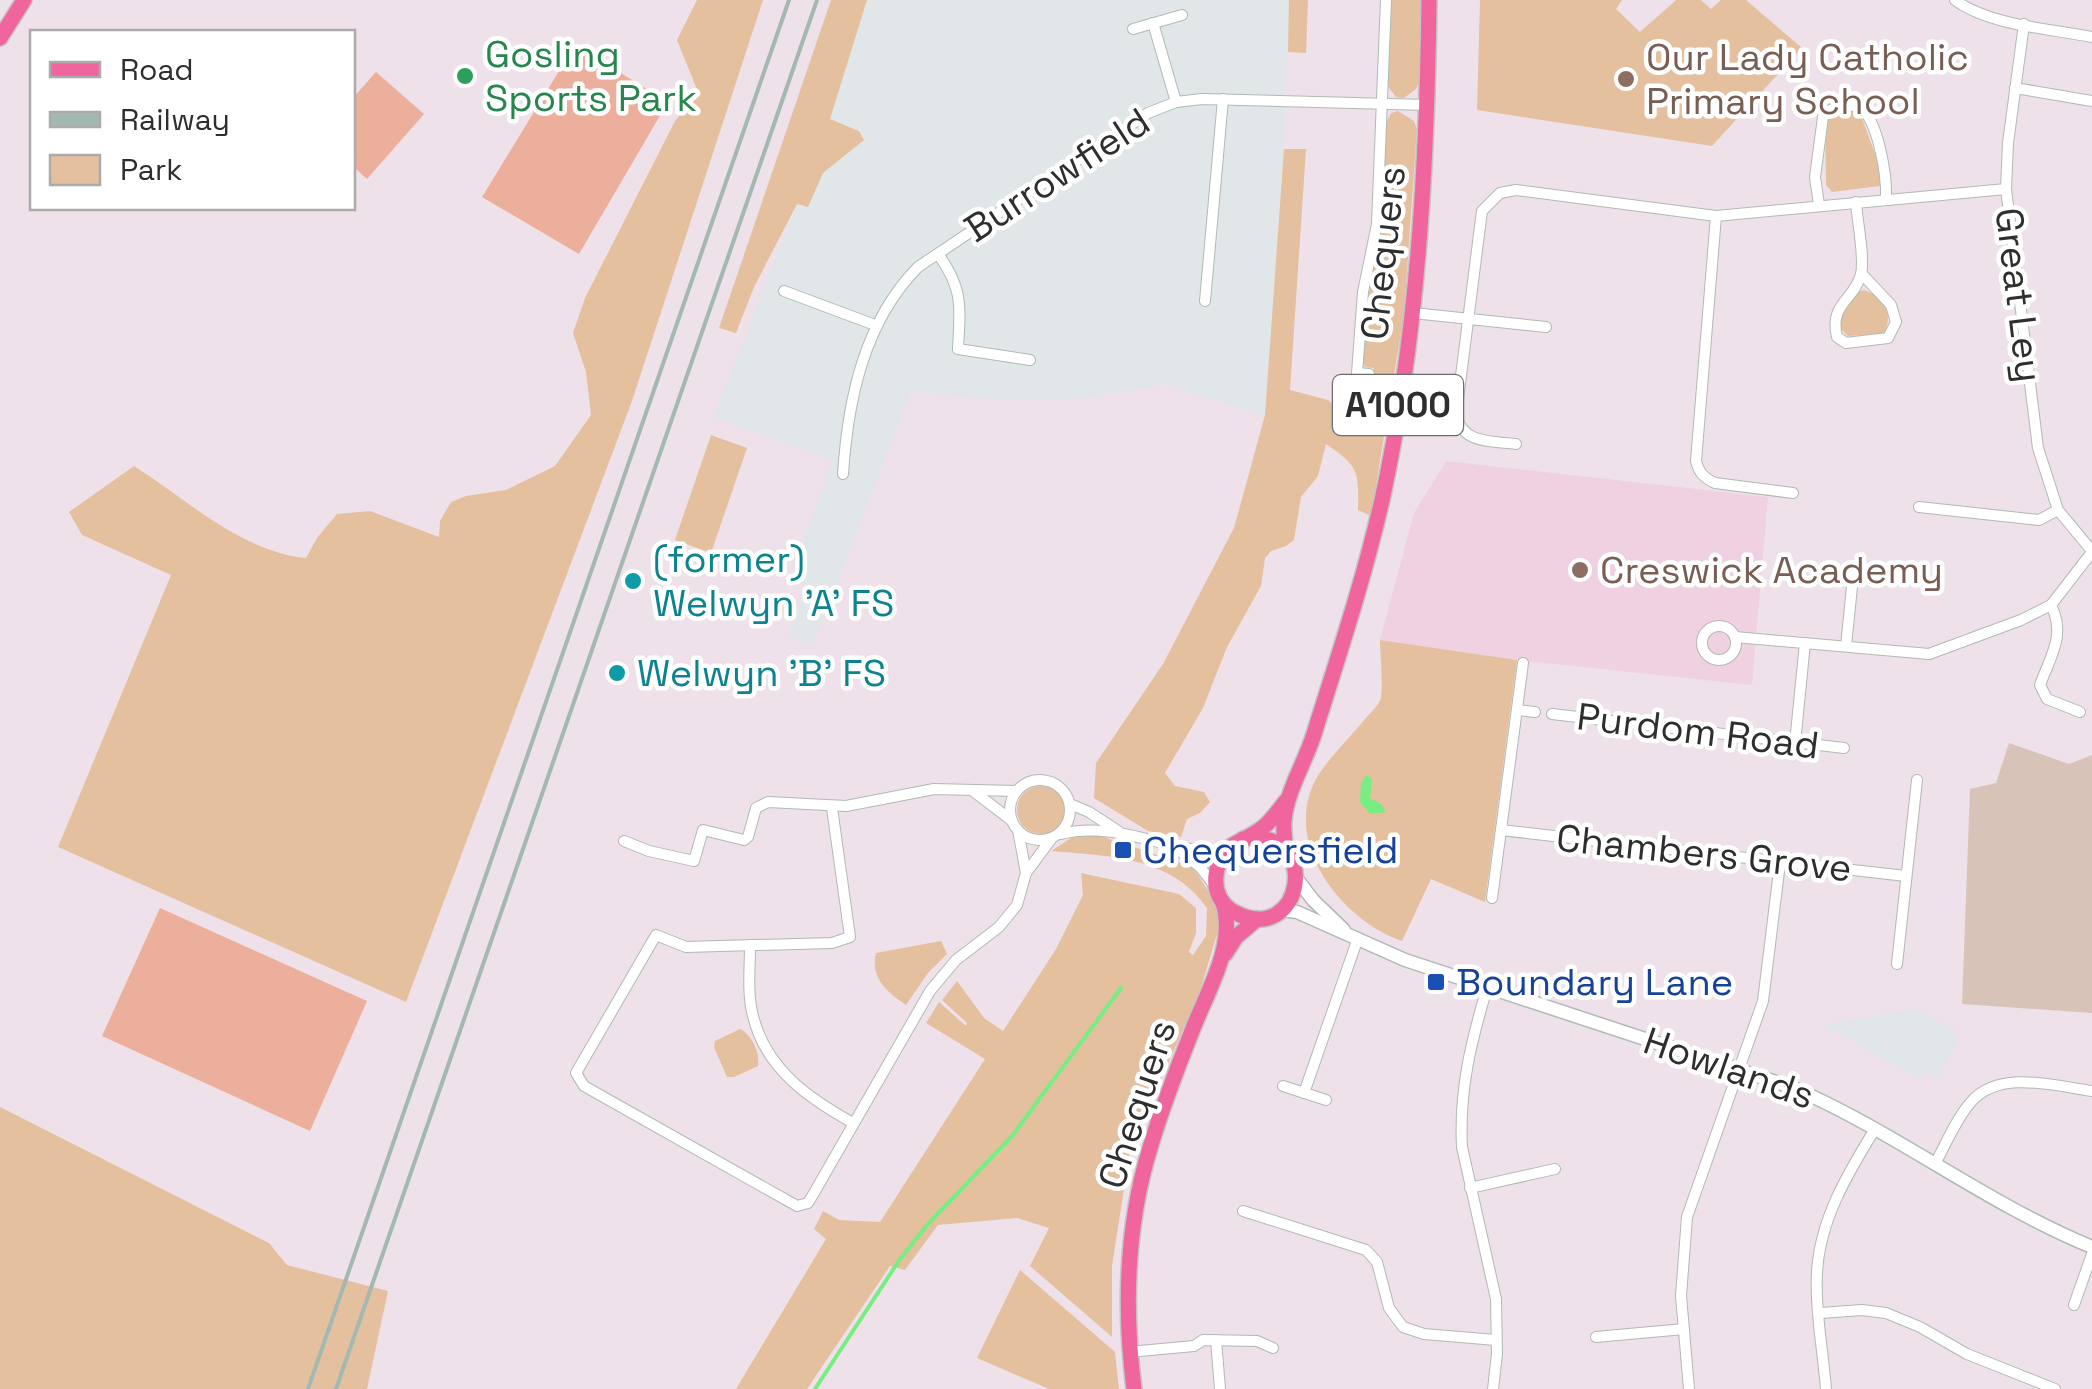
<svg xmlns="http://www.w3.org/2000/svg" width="2092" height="1389" font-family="'Space Grotesk',sans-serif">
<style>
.industrial{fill:#e1e7e8}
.education{fill:#efd1e1}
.green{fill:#e4c09f}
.cemetery{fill:#d8c3b8}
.pitch{fill:#ebaf9b}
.water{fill:#77ee81}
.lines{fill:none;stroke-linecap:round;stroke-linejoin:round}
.stream{stroke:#77ee81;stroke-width:4}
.minor-casing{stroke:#aebab5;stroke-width:12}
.tertiary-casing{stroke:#aebab5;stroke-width:15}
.primary-casing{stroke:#c4c4c4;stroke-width:18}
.minor{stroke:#fff;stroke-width:10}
.tertiary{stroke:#fff;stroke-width:12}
.primary{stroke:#f0659e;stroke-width:15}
.rail{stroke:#a3b8b1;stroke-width:4}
.leisure-dot{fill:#2e9e5b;stroke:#fff;stroke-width:4}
.education-dot{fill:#8d6e63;stroke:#fff;stroke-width:4}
.culture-dot{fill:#0f9aa8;stroke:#fff;stroke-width:4}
.transit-dot{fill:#1a4fb4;stroke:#fff;stroke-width:4}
.labels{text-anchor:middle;stroke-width:9;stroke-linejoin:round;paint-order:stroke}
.shield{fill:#fff;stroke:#6d6d6d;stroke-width:2.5}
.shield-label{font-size:35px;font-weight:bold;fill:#2e2e2e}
.leisure-label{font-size:38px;fill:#27864d;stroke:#fff;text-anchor:start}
.education-label{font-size:38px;fill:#785e54;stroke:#fff;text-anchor:start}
.street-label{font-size:38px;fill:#2e2e2e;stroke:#fff}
.culture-label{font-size:38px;fill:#0d838f;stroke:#fff;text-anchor:start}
.transit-label{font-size:38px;fill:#164399;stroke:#fff;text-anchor:start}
</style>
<rect width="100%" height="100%" fill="#efe1e9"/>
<g class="industrial">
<polygon points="867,0 1289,0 1284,149 1265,415 1165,385 1065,400 1001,400 911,391 812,647 788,637 804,588 795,567 832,460 714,417 829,119"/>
<polygon points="1915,1009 1957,1031 1953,1039 1958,1042 1937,1078 1925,1073 1921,1080 1837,1032 1827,1033 1826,1024"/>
</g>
<polygon class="education" points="1446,461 1768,497 1752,685 1517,660 1380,640 1414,513"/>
<g class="green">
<path d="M697 0H763L632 401 406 1002 58 847 171 575 82 535 69 512 134 466C191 502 238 550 306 558L317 538 337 514 370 511 439 537 440 521 451 502 466 496 506 490 555 466 591 415 586 372 573 333 585 298 675 121 698 92 677 40Z"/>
<polygon points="831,0 867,0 830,119 859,131 864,140 823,173 808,207 797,204 754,287 736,333 719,328"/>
<polygon points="1289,0 1308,0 1306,53 1288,52"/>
<polygon points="1390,0 1424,0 1419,82 1416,89 1404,98 1396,97 1387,85"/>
<polygon points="1480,0 1622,0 1616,9 1640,32 1676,0 1701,0 1711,9 1721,0 1746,0 1802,48 1712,146 1477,110"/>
<polygon points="1859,110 1882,173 1880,186 1832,192 1826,185 1825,113"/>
<path d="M1398 111 1414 121 1417 129 1404 314 1371 516 1358 510C1359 470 1358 466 1326 444L1318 476 1301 497 1294 540 1286 546 1271 551 1265 558 1261 586 1227 647 1203 708 1165 773 1175 786 1204 792 1210 802 1200 813 1187 819 1181 837 1148 831 1094 798 1096 763 1163 664 1234 528 1265 415 1284 149H1306L1290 390 1328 400 1343 411 1350 392 1372 395 1374 368 1365 367 1362 361 1370 282 1380 245 1386 123 1391 113Z"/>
<path d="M1864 290C1884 297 1894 313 1884 333L1848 336 1841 329 1840 317 1854 293Z"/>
<polygon points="711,435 747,448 711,553 675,540"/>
<path d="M1380 640 1517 660 1485 902 1431 879 1402 941C1344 921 1285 848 1313 785 1322 764 1350 738 1365 719 1369 714 1377 707 1380 701 1384 689 1380 655 1380 640Z"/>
<circle cx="1041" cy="810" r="24"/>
<path d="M1098 835 1193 867 1217 905 1220 924 1200 991 1130 1150 1112 1266V1337L1030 1266 1049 1228 1017 1218 938 1225 905 1270 890 1266 807 1389H736L826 1239 814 1229 823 1211 839 1220 880 1222 985 1059 926 1023 939 1002 966 1026 967 1023 942 1000 957 981 984 1018 1003 1031 1056 949 1083 895 1081 873 1179 894 1196 908V933L1189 952 1193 955 1206 936 1207 908C1171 856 1108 856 1051 851L1074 836Z"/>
<path d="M941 941 947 954 928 973 906 1005C887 992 870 978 876 953Z"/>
<path d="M740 1029C752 1035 760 1053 758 1066L734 1077H727L714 1047 715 1041Z"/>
<polygon points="0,1107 269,1243 287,1265 388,1291 367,1389 0,1389"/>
<polygon points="1020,1270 1115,1352 1119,1389 1049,1389 977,1358"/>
</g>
<polygon class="cemetery" points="2009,743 2069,764 2092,755 2092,1013 1962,1004 1970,789 1996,783"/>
<g class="pitch">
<polygon points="575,45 668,102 579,254 482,197"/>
<polygon points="376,72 424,114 367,179 353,166 353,98"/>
<polygon points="160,908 367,1001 310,1131 102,1036"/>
</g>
<polygon class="water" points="1367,775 1372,779 1370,798 1382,805 1386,812 1370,814 1360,802 1361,783"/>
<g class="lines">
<polyline class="stream" points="815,1389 900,1259 928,1224 1012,1136 1121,988"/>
<defs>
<g id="minor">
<path d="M1955 0C1988 25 2051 29 2092 37"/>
<polyline points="1153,23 1176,102"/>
<polyline points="2024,24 2008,143 2006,189 2038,448 2058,510 2092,551"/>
<polyline points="1133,29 1182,15"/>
<polyline points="2015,88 2092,101"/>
<path d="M1856 202C1857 220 1865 258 1861 274 1854 301 1829 303 1837 337L1846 343 1888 338 1896 322 1891 305 1861 273"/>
<path d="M1819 205 1815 177 1823 117C1831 105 1845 107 1858 105 1878 118 1887 175 1886 199"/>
<path d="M1716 216 1696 461C1699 473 1704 478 1715 483L1793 493"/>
<path d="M938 254C964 290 960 307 958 349L1030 360"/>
<polyline points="784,291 875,325"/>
<polyline points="1205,301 1223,99"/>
<polyline points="1413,313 1546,327"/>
<polyline points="1369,374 1357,373 1363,292 1377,224 1386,0"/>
<path d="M1516 444C1492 441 1462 444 1456 415L1482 211 1500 193 1516 190 1716 216 2006 189"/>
<path d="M843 474C848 399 864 322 918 267L1148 113 1176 102 1202 99 1428 105"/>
<polyline points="1919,507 2039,520 2058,510"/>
<path d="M2051 605C2066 635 2051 655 2040 685L2047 699 2080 712"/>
<circle cx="1719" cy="643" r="17"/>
<polyline points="1735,637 1929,654 2021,620 2051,605 2092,552"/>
<polyline points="1846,646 1854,567"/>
<polyline points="1517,710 1535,712"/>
<polyline points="1552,714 1844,748"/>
<polyline points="1795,743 1805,643"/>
<circle cx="1040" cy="810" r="30"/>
<polyline points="973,791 1011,820"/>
<polyline points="1070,804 1089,812 1118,831"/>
<polyline points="832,808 850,937 832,943 686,947 656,935 576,1073 584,1086 797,1206 808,1203 814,1193 930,991 956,960 999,927 1017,905 1026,873 1018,830"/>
<polyline points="1501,830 1906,876"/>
<path d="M1061 834C1116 820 1166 852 1222 852"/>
<polyline points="624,841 649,851 694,861 703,830 744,840 748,837 756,808 768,802 846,806 934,789 1017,791"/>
<polyline points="1176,848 1200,867 1214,885"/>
<polyline points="1026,873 1052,838"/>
<polyline points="1492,898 1523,663"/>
<path d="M750 945C750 968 747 994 753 1016 766 1069 808 1098 853 1123"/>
<polyline points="1897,964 1917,780"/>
<path d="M1487 988C1471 1042 1459 1090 1462 1147L1496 1299 1497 1354 1493 1389"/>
<polyline points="1283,1086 1326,1100"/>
<polyline points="1304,1093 1358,938"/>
<path d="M1935 1164C1946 1144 1956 1119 1971 1102 1999 1069 2055 1086 2092 1091"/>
<polyline points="1470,1188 1555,1169"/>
<polyline points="1243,1211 1366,1250 1377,1262 1389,1308 1403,1327 1424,1334 1496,1340"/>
<polyline points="2074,1305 2092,1254"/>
<polyline points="1820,1313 1862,1310 1886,1313 1920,1327 1967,1354 2055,1389"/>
<polyline points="1596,1337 1684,1329"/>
<polyline points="1216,1340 1220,1389"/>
<polyline points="1129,1352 1194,1346 1203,1340 1257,1341 1273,1348"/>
<polyline points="1689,1389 1681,1296 1687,1217 1763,1001 1780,863"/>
<path d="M1826 1389C1823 1351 1815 1310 1817 1272 1820 1219 1848 1173 1875 1129"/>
</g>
<g id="tertiary">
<polyline points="1297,879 1313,900 1344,930"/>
<path d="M1282 910 1297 912 1405 960 1794 1088C1899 1134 1985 1203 2092 1247"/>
</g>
<g id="primary">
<polyline points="0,38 24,0"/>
<path d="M1243 839C1323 826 1304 947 1236 913 1221 906 1214 891 1216 875 1220 842 1238 846 1261 829 1271 822 1278 811 1286 801"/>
<path d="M1286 851C1285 841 1283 830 1284 820 1287 790 1305 763 1314 734 1338 657 1364 579 1382 500 1418 336 1427 167 1429 0"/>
<polyline points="1225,954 1236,937 1257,919"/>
<path d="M1134 1389C1124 1309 1126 1226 1150 1148 1162 1107 1178 1066 1194 1026 1209 988 1236 944 1223 903"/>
</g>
</defs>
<use href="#minor" class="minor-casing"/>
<use href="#tertiary" class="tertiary-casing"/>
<use href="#primary" class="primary-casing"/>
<use href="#minor" class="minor"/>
<use href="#tertiary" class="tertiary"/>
<use href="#primary" class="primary"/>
<g class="rail">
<polyline points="308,1389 789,0"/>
<polyline points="336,1389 817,0"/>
</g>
</g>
<circle class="leisure-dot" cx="465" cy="76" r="10"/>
<g class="education-dot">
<circle cx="1626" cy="79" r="10"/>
<circle cx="1580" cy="570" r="10"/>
</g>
<g class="culture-dot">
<circle cx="633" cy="581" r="10"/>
<circle cx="617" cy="673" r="10"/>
</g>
<g class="transit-dot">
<rect x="1113" y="840" width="20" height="20" rx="5"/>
<rect x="1426" y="972" width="20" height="20" rx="5"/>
</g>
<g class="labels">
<rect class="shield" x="1333" y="375" width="130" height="60" rx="8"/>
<g class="shield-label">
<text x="1398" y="417">A1000</text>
</g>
<g class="leisure-label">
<text x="485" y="67">Gosling<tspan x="485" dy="44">Sports Park</tspan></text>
</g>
<g class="education-label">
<text x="1646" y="70">Our Lady Catholic<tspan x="1646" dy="44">Primary School</tspan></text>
<text x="1600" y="583">Creswick Academy</text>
</g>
<g class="street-label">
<text transform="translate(1057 175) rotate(-33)" y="13">Burrowfield</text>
<text transform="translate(1383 253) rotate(-84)" y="13">Chequers</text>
<text transform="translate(2019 295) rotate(83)" y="13">Great Ley</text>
<text transform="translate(1698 731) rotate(7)" y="13">Purdom Road</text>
<text transform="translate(1704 853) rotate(6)" y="13">Chambers Grove</text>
<text transform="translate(1729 1068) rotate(19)" y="13">Howlands</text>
<text transform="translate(1137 1104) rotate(-72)" y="13">Chequers</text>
</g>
<g class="culture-label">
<text x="653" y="572">(former)<tspan x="653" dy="44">Welwyn 'A' FS</tspan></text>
<text x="637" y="686">Welwyn 'B' FS</text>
</g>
<g class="transit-label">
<text x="1143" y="863">Chequersfield</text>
<text x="1456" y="995">Boundary Lane</text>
</g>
</g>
<rect x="30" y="30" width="325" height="180" fill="#ffffff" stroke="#ababab" stroke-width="2.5"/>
<rect x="50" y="62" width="50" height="15" fill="#f0659e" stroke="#ababab" stroke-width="2.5"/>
<text x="120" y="80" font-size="30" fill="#2e2e2e">Road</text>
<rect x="50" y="112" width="50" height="15" fill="#a3b8b1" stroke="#ababab" stroke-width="2.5"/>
<text x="120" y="130" font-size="30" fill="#2e2e2e">Railway</text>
<rect x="50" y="155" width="50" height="30" fill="#e4c09f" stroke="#ababab" stroke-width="2.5"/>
<text x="120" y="180" font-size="30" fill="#2e2e2e">Park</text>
</svg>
